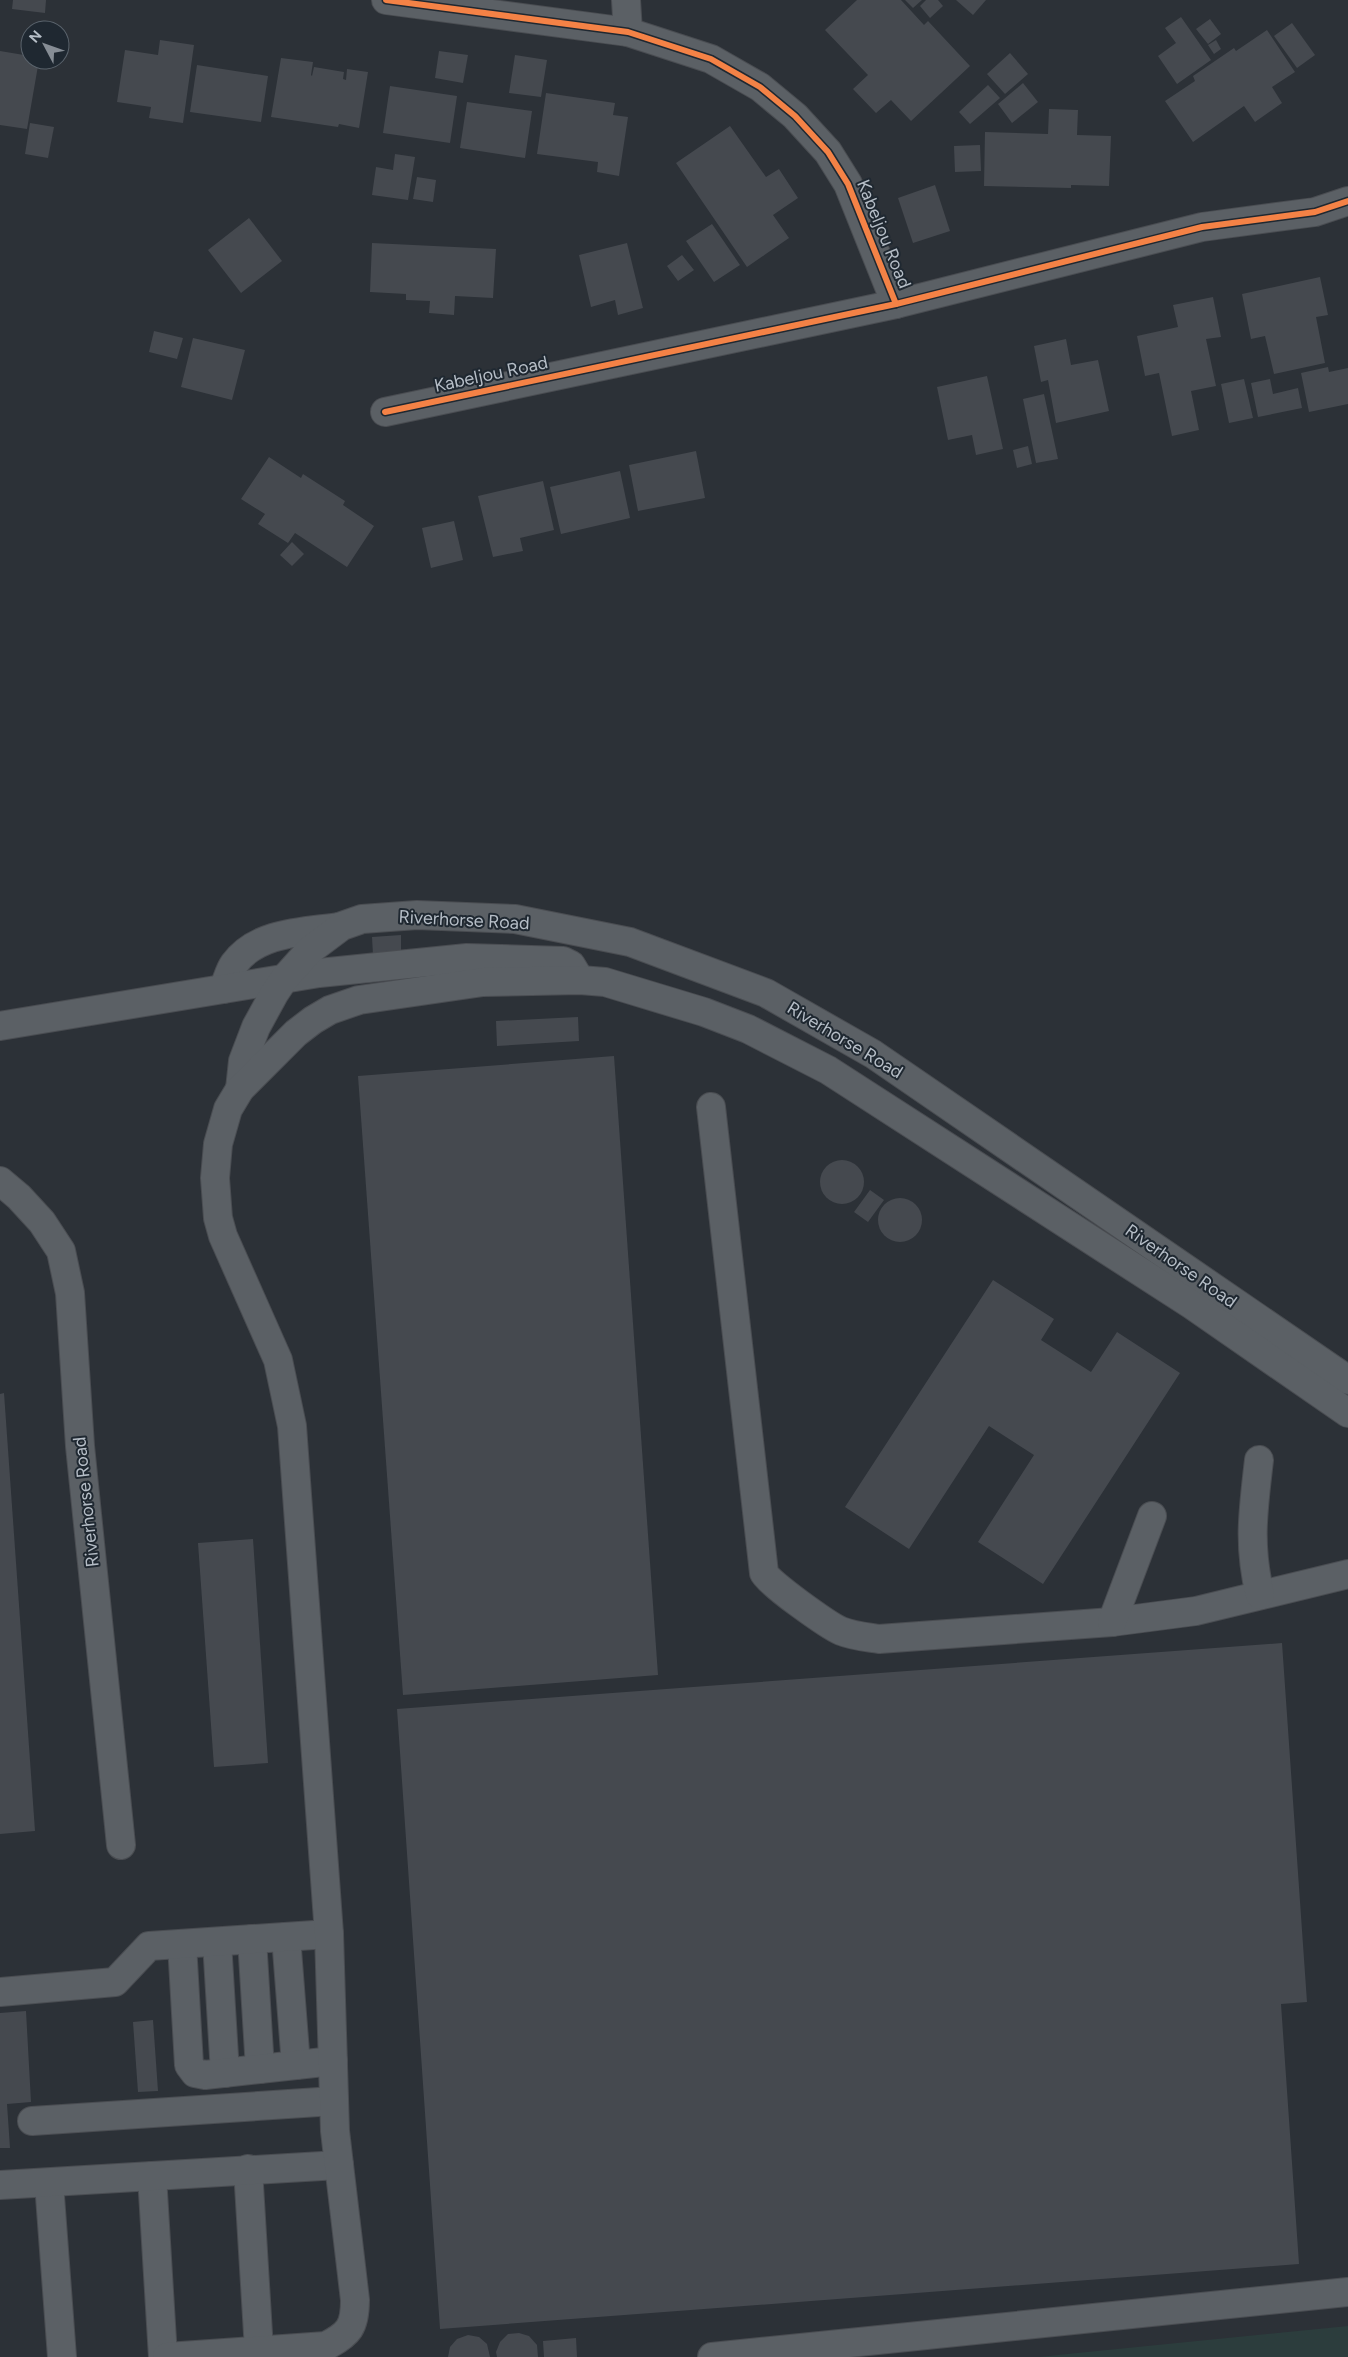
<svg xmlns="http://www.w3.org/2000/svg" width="1348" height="2357" font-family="Figtree,sans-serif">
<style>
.green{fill:#2c3d3d}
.building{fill:#45494f}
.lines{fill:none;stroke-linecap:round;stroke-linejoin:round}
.minor-casing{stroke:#4a4d52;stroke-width:30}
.minor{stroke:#5b6065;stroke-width:28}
.cycleway-casing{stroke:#1f2831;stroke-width:9}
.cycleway{stroke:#f48246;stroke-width:6}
.labels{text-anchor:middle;stroke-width:4;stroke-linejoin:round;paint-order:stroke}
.street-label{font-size:18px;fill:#b6bec7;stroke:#1f2831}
</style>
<rect width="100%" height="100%" fill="#2c3137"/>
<polygon class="green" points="1348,2326 1348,2357 1039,2357 1077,2353"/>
<g class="building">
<polygon points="13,0 46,0 45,13 12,9"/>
<polygon points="857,0 901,0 924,25 928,21 970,66 911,121 891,100 876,113 853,89 868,75 825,30"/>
<polygon points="905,0 922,0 913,8"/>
<polygon points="926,0 938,0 943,6 930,18 920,6"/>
<polygon points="956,0 986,0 973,15"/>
<polygon points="1181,17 1211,60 1177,84 1158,56 1176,43 1165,28"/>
<polygon points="1210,19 1221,34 1208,44 1196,29"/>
<polygon points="1292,23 1315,55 1297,68 1274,36"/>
<polygon points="1267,30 1295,72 1272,87 1282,103 1255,122 1244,106 1193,142 1165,101 1195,81 1193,76 1234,48 1236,51"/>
<polygon points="160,40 194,45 183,123 149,118 151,107 117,102 125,50 158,55"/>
<polygon points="1216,40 1221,49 1214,54 1208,45"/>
<polygon points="0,51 30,56 30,60 39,60 27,129 0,125"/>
<polygon points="439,51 468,55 463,83 435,78"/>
<polygon points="1010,53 1028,74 1005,94 987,74"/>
<polygon points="515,55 547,60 541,97 509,93"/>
<polygon points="281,58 313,62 311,75 312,76 314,67 344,72 343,79 346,80 347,69 368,72 359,128 339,124 338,127 271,117"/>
<polygon points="197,65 268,76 261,122 190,112"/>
<polygon points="1023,83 1038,102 1012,123 998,104"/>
<polygon points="988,85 1000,98 970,124 959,112"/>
<polygon points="390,86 457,96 450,143 383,133"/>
<polygon points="546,93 615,103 613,115 628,117 619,176 597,172 598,162 537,154"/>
<polygon points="467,102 532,111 525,158 460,148"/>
<polygon points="1049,109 1078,110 1077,135 1111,136 1109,186 1071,185 1071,188 984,186 985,132 1048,134"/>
<polygon points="30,123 54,127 48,158 25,154"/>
<polygon points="730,126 766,177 779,169 798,198 773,215 789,238 747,267 676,163"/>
<polygon points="980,145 981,171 955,172 954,146"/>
<polygon points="395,154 415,157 408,200 372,195 376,167 393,170"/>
<polygon points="417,177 436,180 433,202 413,199"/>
<polygon points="935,185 950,231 913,243 898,198"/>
<polygon points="249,218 282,261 241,293 208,250"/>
<polygon points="712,224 740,265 714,282 686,241"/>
<polygon points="372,243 496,249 493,298 455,296 454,315 429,313 430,301 406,300 406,294 370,292"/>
<polygon points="627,243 643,308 618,315 615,300 591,307 579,255"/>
<polygon points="682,255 694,270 678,281 667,266"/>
<polygon points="1320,277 1328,315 1316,317 1325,363 1274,374 1265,336 1251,339 1242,294"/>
<polygon points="1213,297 1221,337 1206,339 1216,386 1191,391 1199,430 1172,436 1159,373 1145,376 1137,336 1178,327 1173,305"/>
<polygon points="154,331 183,338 177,359 149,352"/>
<polygon points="193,338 245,350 232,400 181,387"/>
<polygon points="1066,339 1071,365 1098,360 1109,411 1056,423 1048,380 1041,382 1034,346"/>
<polygon points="1328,367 1329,372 1348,368 1348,404 1309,412 1301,373"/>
<polygon points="987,376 1003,449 976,455 972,435 948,440 937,387"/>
<polygon points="1244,379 1253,418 1229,423 1221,384"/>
<polygon points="1270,379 1273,394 1298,388 1302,408 1258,417 1251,383"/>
<polygon points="1044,394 1058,459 1036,463 1023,399"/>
<polygon points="1028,446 1032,464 1017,468 1013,450"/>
<polygon points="696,451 705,498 638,511 629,465"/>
<polygon points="269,457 301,478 303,474 345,501 343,505 374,526 347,567 295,533 288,543 258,524 265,514 241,499"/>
<polygon points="620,471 630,518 561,534 550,487"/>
<polygon points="543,481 554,530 520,538 523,551 493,557 478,496"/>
<polygon points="454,521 463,560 431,568 422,528"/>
<polygon points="292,542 304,554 292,566 280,555"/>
<polygon points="401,935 401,953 373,955 372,937"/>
<polygon points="578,1017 579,1041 497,1046 496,1021"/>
<polygon points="614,1056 658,1675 403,1695 358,1076"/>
<circle cx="842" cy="1182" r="22"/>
<polygon points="870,1190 884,1200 868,1222 854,1212"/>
<circle cx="900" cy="1220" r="22"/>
<polygon points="993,1280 1054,1319 1041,1340 1091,1372 1117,1332 1180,1373 1043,1584 978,1542 1034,1455 989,1426 909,1549 845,1507"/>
<polygon points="4,1393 35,1831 0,1834 0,1394"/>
<polygon points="253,1539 268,1763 214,1767 198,1543"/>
<polygon points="1282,1643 1307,2002 1281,2004 1299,2264 440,2329 397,1709"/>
<polygon points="26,2011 31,2102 7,2104 10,2148 0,2148 0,2013"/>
<polygon points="153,2020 158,2091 138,2092 133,2022"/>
<polygon points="519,2333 529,2336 537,2345 538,2357 497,2357 496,2352 500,2342 508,2334"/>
<polygon points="468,2335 479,2337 487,2344 490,2357 448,2357 450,2347 457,2339"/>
<polygon points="576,2338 577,2357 544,2357 543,2341"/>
</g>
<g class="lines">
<defs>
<g id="minor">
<polyline points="386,0 628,32 711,59 760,87 795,116 828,152 848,184 896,304"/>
<polyline points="626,0 628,32"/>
<polyline points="385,412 896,304 1202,227 1315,212 1348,201"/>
<path d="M223 989C227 981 229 971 234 964 257 932 303 932 338 927"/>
<polyline points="0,1026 319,973 467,958 563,961 571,965 580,980"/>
<polyline points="240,1089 243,1061 256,1027 274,994 284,979 310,950 342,926 362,919 417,915 515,919 630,942 766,993 873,1054 1348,1380"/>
<path d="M711 1107 764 1573C767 1582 829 1626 841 1631 853 1636 866 1637 879 1639L1112 1622 1196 1611 1348 1574"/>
<polyline points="0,1181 19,1197 42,1222 61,1251 70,1293 80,1446 121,1845"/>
<path d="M1259 1460C1253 1512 1248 1544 1260 1595"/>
<polyline points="1112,1622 1152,1516"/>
<polyline points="286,1937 296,2065"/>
<polyline points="252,1939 260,2069"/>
<polyline points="217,1942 225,2073"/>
<polyline points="182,1944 189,2065 195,2073 205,2075 333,2061"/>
<polyline points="0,1992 115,1982 149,1946 329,1934"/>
<polyline points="32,2121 334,2101"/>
<polyline points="248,2169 259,2350"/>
<polyline points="152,2176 163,2357"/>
<polyline points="49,2183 62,2357"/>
<polyline points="0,2185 339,2165"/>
<path d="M167 2357 326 2346C349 2334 355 2327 355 2300L335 2131 329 1934 292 1426 278 1360 223 1236 218 1218 215 1178 218 1144 228 1109 240 1089 296 1033 313 1020 330 1010 359 1000 483 982 580 980 605 982 704 1012 748 1029 828 1070 1192 1305 1348 1413"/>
<polyline points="712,2357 1348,2292"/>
</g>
</defs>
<use href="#minor" class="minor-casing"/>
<use href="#minor" class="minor"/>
<defs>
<g id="cycleway">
<polyline points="386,0 628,32 711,59 760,87 795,116 828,152 848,184 896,304"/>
<polyline points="385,412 896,304 1202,227 1315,212 1348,201"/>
</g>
</defs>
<use href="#cycleway" class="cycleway-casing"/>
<use href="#cycleway" class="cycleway"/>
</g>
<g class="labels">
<g class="street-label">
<text transform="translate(884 234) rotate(68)" y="6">Kabeljou Road</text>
<text transform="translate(491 374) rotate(-12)" y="6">Kabeljou Road</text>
<text transform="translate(464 920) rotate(3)" y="6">Riverhorse Road</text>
<text transform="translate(845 1040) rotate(31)" y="6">Riverhorse Road</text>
<text transform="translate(1181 1266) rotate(35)" y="6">Riverhorse Road</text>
<text transform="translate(86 1502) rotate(-96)" y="6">Riverhorse Road</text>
</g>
</g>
<g transform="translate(45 45) rotate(311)"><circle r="24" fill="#1f2831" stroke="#5b646d"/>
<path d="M0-4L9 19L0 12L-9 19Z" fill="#868d95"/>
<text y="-8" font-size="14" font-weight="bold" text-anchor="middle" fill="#b6bec7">N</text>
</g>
</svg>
